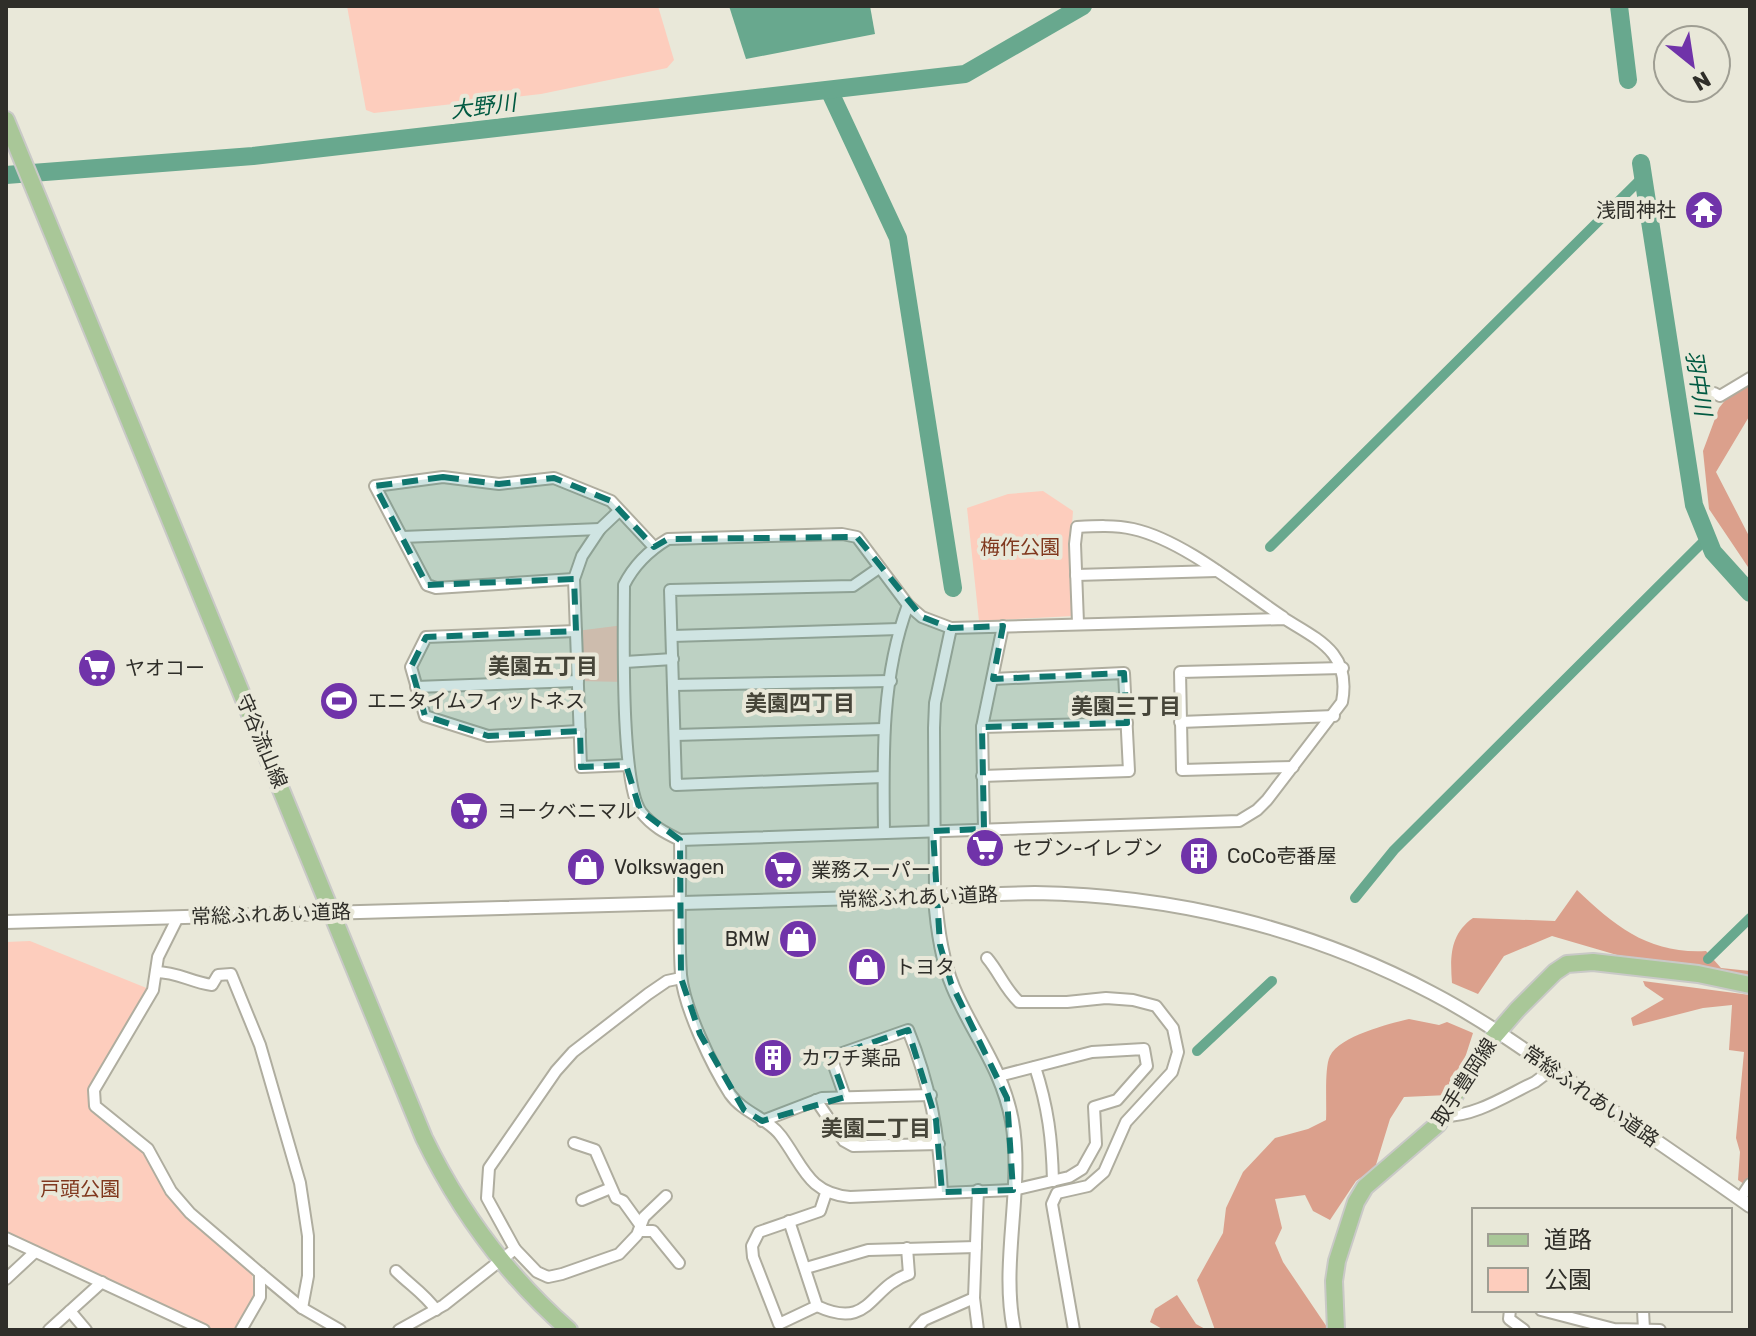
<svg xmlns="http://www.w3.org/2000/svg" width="1756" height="1336" font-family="Rubik,'Noto Sans JP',sans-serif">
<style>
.green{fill:#fdcdbd}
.forest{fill:#dba08c}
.water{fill:#68a88e}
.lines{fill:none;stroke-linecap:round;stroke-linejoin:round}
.canal{stroke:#68a88e;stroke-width:10}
.river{stroke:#68a88e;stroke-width:18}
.minor-casing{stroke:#afad9f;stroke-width:14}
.tertiary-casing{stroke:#afad9f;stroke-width:16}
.primary-casing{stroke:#c9c9c7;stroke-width:20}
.minor{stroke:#fff;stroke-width:10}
.tertiary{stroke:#fff;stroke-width:12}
.primary{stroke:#a9c798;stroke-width:16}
.marked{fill:#0f766e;fill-opacity:0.2;stroke:#0f766e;stroke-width:6;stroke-dasharray:16 10;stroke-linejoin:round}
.labels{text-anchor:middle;stroke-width:8;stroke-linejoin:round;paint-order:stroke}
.poi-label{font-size:20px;fill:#2f2e29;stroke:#e9e8d9;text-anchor:start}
.park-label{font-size:20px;fill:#80381e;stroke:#e9e8d9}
.street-label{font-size:20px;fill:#2f2e29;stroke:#e9e8d9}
.water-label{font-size:22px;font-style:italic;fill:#015a42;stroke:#e9e8d9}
.neighbourhood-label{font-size:22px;font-weight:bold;fill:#464539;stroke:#e9e8d9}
</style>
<rect width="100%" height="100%" fill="#e9e8d9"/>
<g class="green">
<polygon points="347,6 658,6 674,60 667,68 541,94 374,113 366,110"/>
<polygon points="1043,491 1073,511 1069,567 1073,616 979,621 967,508 1008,494"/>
<polygon points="624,625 626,682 578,681 576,631"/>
<polygon points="30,941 149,989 89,1089 90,1103 103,1119 147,1154 177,1207 252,1274 254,1294 234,1330 210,1328 6,1232 6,942"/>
</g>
<g class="forest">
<polygon points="1750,369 1750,415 1716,472 1750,538 1750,570 1709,509 1703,451 1719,408"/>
<path d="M1577 890C1616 927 1649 954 1706 951L1721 968 1750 971V977L1617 955 1552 936 1504 956 1478 994 1452 983C1450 957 1450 934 1473 918L1555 921Z"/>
<polygon points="1643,981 1750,995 1750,1174 1744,1184 1738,1180 1740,1152 1736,1138 1744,1052 1729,1050 1732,1005 1703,1008 1633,1026 1631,1018 1664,999 1645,986"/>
<path d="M1409 1019 1439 1025 1447 1022 1473 1033 1464 1061 1448 1095 1404 1097 1390 1119 1375 1168 1356 1181 1330 1220 1313 1211 1305 1195 1275 1199 1282 1228 1275 1243 1283 1262 1329 1330H1215L1197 1280 1223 1233 1226 1208 1243 1172 1275 1138 1308 1129 1326 1120C1327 1105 1324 1068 1330 1056 1340 1036 1388 1024 1409 1019Z"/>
<polygon points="1177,1295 1196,1324 1207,1330 1164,1330 1150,1322 1155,1309"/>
</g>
<polygon class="water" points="729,6 870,6 875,34 746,59"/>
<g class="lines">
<g class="canal">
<polyline points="1270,547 1643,177"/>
<polyline points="1355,898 1394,850 1706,539"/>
<polyline points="1708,959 1750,918"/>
<polyline points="1197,1051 1272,981"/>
</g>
<g class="river">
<polyline points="1619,6 1628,80"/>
<polyline points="829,90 898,238 953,588"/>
<polyline points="1641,163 1694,505 1713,552 1750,593"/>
<polyline points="6,175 253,156 965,74 1083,6"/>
</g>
<defs>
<g id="minor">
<polyline points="1714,393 1720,396 1750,378"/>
<polyline points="619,511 600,529 582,556 574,579 581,767 628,765"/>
<path d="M842 534 857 537 908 605 922 617 951 628 1285 619C1321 641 1351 654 1342 702L1267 800 1257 810 1239 821 680 840C665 833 652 826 641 812 620 783 624 628 624 585 634 565 648 551 668 539Z"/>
<polyline points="402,537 600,529"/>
<polyline points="879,568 853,586 670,590 676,785 883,777"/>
<polyline points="1076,575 1217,571"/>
<polyline points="574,579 436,588 427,585 375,486 443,477 499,484 554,478 611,501 654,547"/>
<path d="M1078 623 1075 544 1077 527C1096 526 1115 525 1133 529 1183 540 1241 589 1283 617"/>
<polyline points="576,631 426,637 411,667 425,716 488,736 580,731"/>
<polyline points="672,636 899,629"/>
<polyline points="625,662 673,659"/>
<polyline points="673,685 891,681"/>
<polyline points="416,687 578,681"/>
<polyline points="1180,722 1334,716"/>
<polyline points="982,727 1127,723"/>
<polyline points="675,735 883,729"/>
<polyline points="1293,767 1182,770 1180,672 1343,668"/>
<polyline points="982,776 1129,771 1124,673 993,679"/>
<polyline points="984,829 982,727 1003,626"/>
<path d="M884 833C883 757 881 677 908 605"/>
<path d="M680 840C681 885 678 931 681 975 684 1008 712 1066 730 1094 743 1113 768 1118 781 1136 804 1167 808 1193 850 1197L1013 1190 1069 1177 1082 1169 1096 1144 1094 1107 1117 1100 1147 1066 1144 1049 1092 1052 999 1076"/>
<polyline points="935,896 934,728 935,703 951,628"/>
<polyline points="178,917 158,957 153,990 94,1090 95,1106 148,1149 171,1191 190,1213 260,1273 260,1297 241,1330"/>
<path d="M987 958C999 972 1005 989 1019 1002H1067L1106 998 1133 1000 1156 1006 1173 1028 1178 1052 1172 1072 1126 1122 1104 1172 1088 1186 1057 1193 1052 1204 1074 1330"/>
<path d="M156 972C178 972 190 982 212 985L218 975 231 974 260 1045 300 1183 308 1236V1276L302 1308"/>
<path d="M1035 1067C1048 1107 1052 1139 1053 1181"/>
<path d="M845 1097 831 1057 908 1030C930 1084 939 1134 942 1192"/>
<polyline points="816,1100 844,1141 853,1146 939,1144"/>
<path d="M1443 1116C1475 1117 1507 1095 1535 1082L1543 1076 1549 1067"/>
<polyline points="762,1121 822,1098 931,1095"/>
<polyline points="574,1143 595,1150 616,1198 623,1201 641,1226"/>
<polyline points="978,1190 974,1298 978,1330"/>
<polyline points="1740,1199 1750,1184"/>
<polyline points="582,1200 611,1188"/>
<path d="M789 1221 817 1306C871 1331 869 1287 909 1274L907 1248"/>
<polyline points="639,1231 653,1231 679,1263"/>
<polyline points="6,1238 204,1330"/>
<polyline points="515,1249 537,1272 548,1277 562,1274 619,1254 637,1235 644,1217 666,1196"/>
<polyline points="806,1268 868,1250 976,1247"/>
<path d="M396 1271C410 1285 425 1294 436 1310"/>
<polyline points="260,1273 302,1308 340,1330"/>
<polyline points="6,1279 35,1252"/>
<polyline points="817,1306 779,1324 753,1257 752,1246 759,1232 820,1211 826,1193"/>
<polyline points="1510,1310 1509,1319 1524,1330"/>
<polyline points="1541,1310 1614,1329 1660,1330"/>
<polyline points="1643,1310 1644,1330"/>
<polyline points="70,1311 86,1330"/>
<polyline points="49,1330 102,1282"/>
<polyline points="399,1330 444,1305 515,1249 487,1198 489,1168 556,1071 573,1052 648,994 667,981 681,978"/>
<polyline points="915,1330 924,1320 974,1298"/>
</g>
<g id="tertiary">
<path d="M935 896C937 927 941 958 953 987 973 1035 1002 1067 1012 1121 1024 1188 1000 1262 1014 1330"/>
<path d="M6 922 1035 893C1173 895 1309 928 1432 993 1482 1019 1528 1052 1575 1085 1633 1125 1692 1165 1750 1206"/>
</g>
<g id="primary">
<path d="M6 120 424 1138C460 1212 507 1276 569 1330"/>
<polyline points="1336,1330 1334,1281 1337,1261 1356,1202 1365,1187 1438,1124 1479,1054 1517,1010 1555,972 1567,964 1593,962 1698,974 1750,985"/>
</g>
</defs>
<use href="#minor" class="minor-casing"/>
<use href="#tertiary" class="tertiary-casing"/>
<use href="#primary" class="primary-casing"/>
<use href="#minor" class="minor"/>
<use href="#tertiary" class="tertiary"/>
<use href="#primary" class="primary"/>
</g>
<path class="marked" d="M443 477 499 484 554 478 611 501 654 547 668 539 857 537 922 617 951 628 1003 626 993 679 1124 673 1127 723 982 727 984 829 933 831 940 945 951 983 1007 1098 1013 1190 942 1192 936 1120 908 1030 831 1057 845 1097 762 1121 744 1110 700 1034 681 978 680 840 640 810 626 765 581 767 580 731 488 736 425 716 411 667 426 637 576 631 574 579 427 585 375 486Z"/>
<defs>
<symbol id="temple-disc" viewBox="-11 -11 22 22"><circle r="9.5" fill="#7033a9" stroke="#e9e8d9"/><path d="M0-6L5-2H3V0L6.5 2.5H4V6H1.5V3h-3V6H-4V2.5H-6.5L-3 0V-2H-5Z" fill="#fff"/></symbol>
<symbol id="supermarket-disc" viewBox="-11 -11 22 22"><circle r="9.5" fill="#7033a9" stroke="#e9e8d9"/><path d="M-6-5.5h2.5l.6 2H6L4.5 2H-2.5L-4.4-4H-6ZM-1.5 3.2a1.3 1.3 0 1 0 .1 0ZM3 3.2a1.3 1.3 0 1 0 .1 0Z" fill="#fff"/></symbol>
<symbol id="stadium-disc" viewBox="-11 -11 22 22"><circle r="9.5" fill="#7033a9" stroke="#e9e8d9"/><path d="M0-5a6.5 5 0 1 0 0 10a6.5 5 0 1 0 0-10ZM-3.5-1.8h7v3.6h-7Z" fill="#fff"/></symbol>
<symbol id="building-disc" viewBox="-11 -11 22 22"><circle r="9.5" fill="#7033a9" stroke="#e9e8d9"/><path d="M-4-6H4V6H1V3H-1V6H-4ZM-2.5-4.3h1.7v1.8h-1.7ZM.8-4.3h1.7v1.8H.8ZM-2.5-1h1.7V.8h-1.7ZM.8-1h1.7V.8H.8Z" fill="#fff"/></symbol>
<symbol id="shop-disc" viewBox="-11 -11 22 22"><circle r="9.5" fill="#7033a9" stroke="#e9e8d9"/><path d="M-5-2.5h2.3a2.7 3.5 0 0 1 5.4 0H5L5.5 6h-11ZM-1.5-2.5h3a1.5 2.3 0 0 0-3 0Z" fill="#fff"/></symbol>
</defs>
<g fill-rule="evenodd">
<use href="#temple-disc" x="1682" y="188" width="44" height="44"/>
<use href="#supermarket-disc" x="75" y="646" width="44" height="44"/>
<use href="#stadium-disc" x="317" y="679" width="44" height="44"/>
<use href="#supermarket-disc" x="447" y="789" width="44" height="44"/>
<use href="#supermarket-disc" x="963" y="826" width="44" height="44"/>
<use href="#building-disc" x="1177" y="834" width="44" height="44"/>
<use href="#shop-disc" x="564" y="845" width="44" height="44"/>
<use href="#supermarket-disc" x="761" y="848" width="44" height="44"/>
<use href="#shop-disc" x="776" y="917" width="44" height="44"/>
<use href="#shop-disc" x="845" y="945" width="44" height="44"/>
<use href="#building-disc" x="751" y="1036" width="44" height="44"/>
</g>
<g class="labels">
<g class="poi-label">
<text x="1676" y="217" text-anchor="end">浅間神社</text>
<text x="125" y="675">ヤオコー</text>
<text x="367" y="708">エニタイムフィットネス</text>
<text x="497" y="818">ヨークベニマル</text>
<text x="1013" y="855">セブン-イレブン</text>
<text x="1227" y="863">CoCo壱番屋</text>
<text x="614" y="874">Volkswagen</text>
<text x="811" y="877">業務スーパー</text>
<text x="770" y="946" text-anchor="end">BMW</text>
<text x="895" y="974">トヨタ</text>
<text x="801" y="1065">カワチ薬品</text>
</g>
<g class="park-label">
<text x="1020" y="554">梅作公園</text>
<text x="80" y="1196">戸頭公園</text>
</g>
<g class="street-label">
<text transform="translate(262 741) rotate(67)" y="7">守谷流山線</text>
<text transform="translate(918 897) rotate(-2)" y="7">常総ふれあい道路</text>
<text transform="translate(271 914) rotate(-2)" y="7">常総ふれあい道路</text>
<text transform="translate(1464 1082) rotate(-57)" y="7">取手豊岡線</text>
<text transform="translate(1591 1096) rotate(35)" y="7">常総ふれあい道路</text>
</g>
<g class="water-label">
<text transform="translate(483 106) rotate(-7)" y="8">大野川</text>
<text transform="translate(1699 383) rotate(81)" y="8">羽中川</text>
</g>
<g class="neighbourhood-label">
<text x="543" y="674">美園五丁目</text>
<text x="800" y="711">美園四丁目</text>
<text x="1126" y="714">美園三丁目</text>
<text x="876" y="1136">美園二丁目</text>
</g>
</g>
<rect width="1756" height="1336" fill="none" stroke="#2f2e29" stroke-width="16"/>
<rect x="1472" y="1208" width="260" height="104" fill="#e9e8d9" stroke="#9f9e93" stroke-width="2"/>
<rect x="1488" y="1234" width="40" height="12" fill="#a9c798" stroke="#9f9e93" stroke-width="2"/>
<text x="1544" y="1248" font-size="24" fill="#2f2e29">道路</text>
<rect x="1488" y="1268" width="40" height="24" fill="#fdcdbd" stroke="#9f9e93" stroke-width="2"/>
<text x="1544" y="1288" font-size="24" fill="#2f2e29">公園</text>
<g transform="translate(1692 64) rotate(150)"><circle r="38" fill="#e9e8d9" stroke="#9f9e93" stroke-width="2"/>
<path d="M0-6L14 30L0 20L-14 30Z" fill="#7033a9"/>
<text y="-12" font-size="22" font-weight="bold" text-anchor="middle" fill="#2f2e29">N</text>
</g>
</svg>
